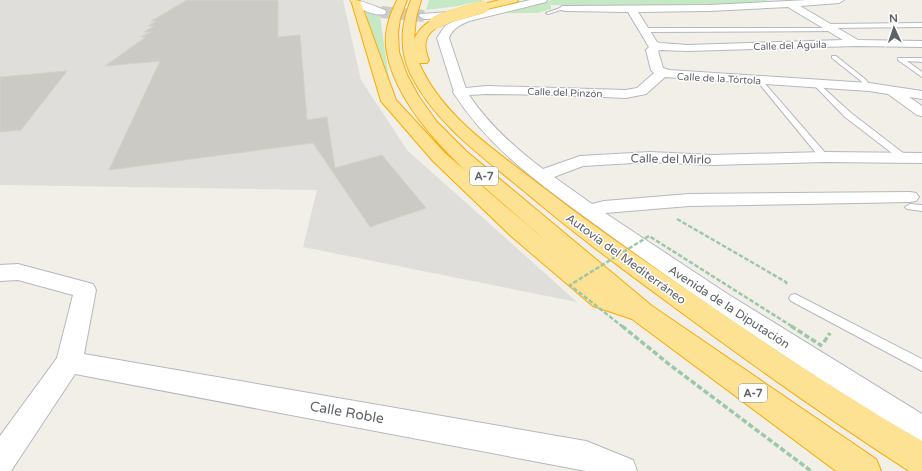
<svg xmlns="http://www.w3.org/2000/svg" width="922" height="471" font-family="'Varela Round',sans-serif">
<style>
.industrial{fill:#e0deda}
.green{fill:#c5e8c5}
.building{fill:#cccac5;stroke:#d6d1c6}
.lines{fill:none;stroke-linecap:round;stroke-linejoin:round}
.secondary-tunnel{stroke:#ccccc8;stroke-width:12;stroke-dasharray:12 5.5;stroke-linecap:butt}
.lane-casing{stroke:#b5b8bc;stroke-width:2}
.street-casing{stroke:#b5b8bc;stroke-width:2}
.secondary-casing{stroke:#b6babf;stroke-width:2}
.highway-casing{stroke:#f9ab00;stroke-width:2}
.path-far1{stroke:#9cc7a9;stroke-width:2.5;stroke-dasharray:4.5 2;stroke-linecap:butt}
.path{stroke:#9cc7a9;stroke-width:3.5;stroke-dasharray:5.5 2.5;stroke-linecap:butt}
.lane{fill:#fff;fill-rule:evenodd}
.street{fill:#fff;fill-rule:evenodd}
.secondary{fill:#fff;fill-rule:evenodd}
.highway{fill:#fde293;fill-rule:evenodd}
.highway-bridge-casing{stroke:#f9ab00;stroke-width:12;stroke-linecap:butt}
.path-bridge-far1{stroke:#9cc7a9;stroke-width:2.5;stroke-dasharray:4.5 2;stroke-linecap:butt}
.path-bridge{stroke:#9cc7a9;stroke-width:3.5;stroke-dasharray:5.5 2.5;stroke-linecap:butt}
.highway-bridge{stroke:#fde293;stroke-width:12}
.labels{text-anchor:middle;stroke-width:3;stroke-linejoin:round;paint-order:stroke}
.far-street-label{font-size:10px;fill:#5f6368;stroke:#fff}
.shield{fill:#fff;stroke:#8f9295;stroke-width:1}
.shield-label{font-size:11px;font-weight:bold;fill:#5f6368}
.street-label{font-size:12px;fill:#5f6368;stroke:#fff}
.near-street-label{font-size:14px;fill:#5f6368;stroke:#fff}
</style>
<rect width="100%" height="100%" fill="#f1efe8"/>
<polygon class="industrial" points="0,0 343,0 361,80 407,150 577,302 303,247 317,190 0,185"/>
<g class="green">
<polygon points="429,0 485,0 458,6 426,10"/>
<polygon points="552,0 765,0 776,3 697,6 551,5 551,9 538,13 506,13"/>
<polygon points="365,10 380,16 390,86 369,29"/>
</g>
<g class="building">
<polygon points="187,0 278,0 278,37 300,35 307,120 327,117 335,168 382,155 426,208 370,227 313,143 109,170 160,61 105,66 146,37 141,37 151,32 144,32 154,26 148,26 156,21 151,21"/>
<polygon points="67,71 21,130 0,132 0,77"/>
</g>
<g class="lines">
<polyline class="secondary-tunnel" points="381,12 424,16"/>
<defs>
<g id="lane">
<polygon points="563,7 567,8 548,14 546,13"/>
<polygon points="922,23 922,27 827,28 824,26 827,24"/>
<polygon points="836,28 838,29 838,31 644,32 641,30 644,28"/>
<polygon points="832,56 836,56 865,79 872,87 871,88 867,88 861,81 832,58"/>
<polygon points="898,58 922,58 922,62 907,61 922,72 922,77 898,60"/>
<polygon points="757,79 761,79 827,155 828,157 827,159 821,159 757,81"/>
<polygon points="814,83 818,83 851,113 907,156 908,158 907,160 901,160 845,117 814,85"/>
<polygon points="910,204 922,205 922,211 907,209 905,207"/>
<polygon points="795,294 922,359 922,371 791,301 789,298 791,295"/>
</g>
<g id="street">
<path d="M808 0H844L839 3 800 6 858 40 922 41V47L856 46 687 51 660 50 658 51 663 68 669 70 869 83 922 91V99L909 97 922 106V116L917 115 888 94 869 91 665 77 646 94 626 98 559 95 487 94 469 95C489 125 515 148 543 169L580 156 650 152 713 155 824 152 922 153V163L824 162 713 165 650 162 583 166 554 177 592 204 604 201 689 194 910 192 916 193 919 197 916 201 910 202 689 206 605 213 726 293 922 414V444L912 440C810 373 709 307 611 236 552 192 493 155 453 92L455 89 487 86 626 90 637 88 654 73 651 70 646 50 649 47 628 12 565 11 562 10 560 8 562 6 709 5ZM788 7 843 40 687 45 660 43 657 42 638 12 709 11Z"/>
<polygon points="18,264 93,284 96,290 84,354 586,441 633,460 637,471 586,471 75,374 11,471 0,471 0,436 57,358 73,295 18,280 0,281 0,265"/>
</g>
<g id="secondary">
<path d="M350 0C363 0 373 6 385 10L386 12 385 14C374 17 356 8 350 0Z"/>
<path d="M530 0H547L546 2 469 21C460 25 452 29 449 38L467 92 465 95 460 96 455 95 437 38 445 26 459 18 424 19 419 16 420 14 465 11 469 12 470 14Z"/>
</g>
<g id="highway">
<path d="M351 0 360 1 396 100 445 153 544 239C490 192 401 126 387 53 383 34 389 17 397 0H407L400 18 398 33 399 52 407 75 419 97 437 122 466 151 652 306 876 459 881 471H836L632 319 593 306 511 236 433 161 381 101Z"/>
<path d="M411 0H421L416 18 414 39C419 30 428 18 439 21L441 23C438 27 434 29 431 32 423 40 425 51 429 60L427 63H419C443 118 497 151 541 186 590 224 641 259 692 293 767 345 843 395 922 441V471H909C827 418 748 362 670 304 622 269 575 234 530 196 486 159 436 126 410 73 399 49 401 24 411 0Z"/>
<polygon points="500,0 518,0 517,2 483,10 478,7 479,5"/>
</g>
</defs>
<use href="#lane" class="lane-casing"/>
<use href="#street" class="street-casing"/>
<use href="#secondary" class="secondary-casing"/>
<use href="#highway" class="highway-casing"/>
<polyline class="path-far1" points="677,219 786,282 787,285"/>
<polyline class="path" points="824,342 830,333"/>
<use href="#lane" class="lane"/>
<use href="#street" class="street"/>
<use href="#secondary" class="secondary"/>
<use href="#highway" class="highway"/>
<defs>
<polyline id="highway-bridge" points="435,23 448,17 483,7"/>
</defs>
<use href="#highway-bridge" class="highway-bridge-casing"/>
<polyline class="path-bridge-far1" points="623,327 570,285 649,236 793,327"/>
<g class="path-bridge">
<polyline points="622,326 670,365 811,471"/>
<polyline points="791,326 822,346"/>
</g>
<use href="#highway-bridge" class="highway-bridge"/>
</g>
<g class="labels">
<g class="far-street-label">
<text transform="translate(790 45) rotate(-2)" y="4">Calle del Águila</text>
<text transform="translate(719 78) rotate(3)" y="4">Calle de la Tórtola</text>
<text transform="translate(565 92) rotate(2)" y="4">Calle del Pinzón</text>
</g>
<g class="shield">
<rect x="470" y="167" width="28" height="18" rx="3"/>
<rect x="739" y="384" width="28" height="18" rx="3"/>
</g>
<g class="shield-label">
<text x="484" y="180">A-7</text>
<text x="753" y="397">A-7</text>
</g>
<g class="street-label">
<text transform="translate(671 159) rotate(1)" y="4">Calle del Mirlo</text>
<text transform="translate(626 259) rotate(36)" y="4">Autovía del Mediterráneo</text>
<text transform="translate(729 307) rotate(33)" y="4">Avenida de la Diputación</text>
</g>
<g class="near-street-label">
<text transform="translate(347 412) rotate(10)" y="5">Calle Roble</text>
</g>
</g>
<g transform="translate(894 28) rotate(357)" stroke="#ffffff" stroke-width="3" paint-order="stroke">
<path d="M0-3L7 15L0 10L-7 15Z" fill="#5f6368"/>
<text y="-6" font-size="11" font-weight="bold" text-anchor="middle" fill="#5f6368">N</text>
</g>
</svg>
